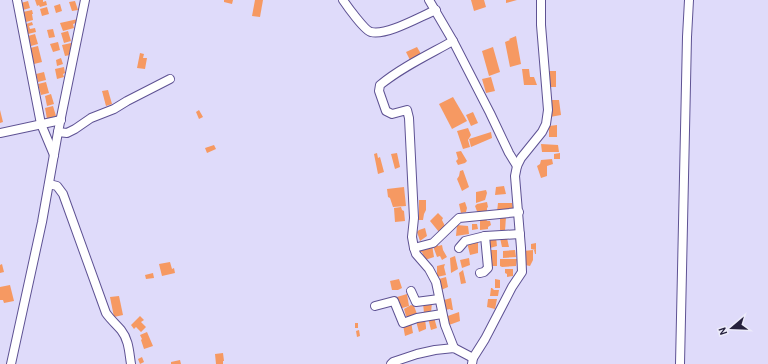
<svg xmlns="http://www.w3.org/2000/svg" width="768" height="364" font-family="Karla,sans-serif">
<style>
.building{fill:#f69962}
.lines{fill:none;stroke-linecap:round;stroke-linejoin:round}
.minor-casing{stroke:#5e5293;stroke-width:10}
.minor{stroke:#fff;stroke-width:8}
</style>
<rect width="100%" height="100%" fill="#dfdbfa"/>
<g class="building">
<polygon points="35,0 43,0 43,2 46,1 47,5 40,7 39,5 37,6"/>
<polygon points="224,0 233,0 232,4 224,2"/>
<polygon points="255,0 263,0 260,17 252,16"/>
<polygon points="471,0 484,0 486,7 474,11"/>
<polygon points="506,0 517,0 506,3"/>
<polygon points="28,1 30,8 23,10 21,3"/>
<polygon points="75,1 78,10 72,11 69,2"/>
<polygon points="60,4 62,11 56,13 54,6"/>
<polygon points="47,7 49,14 42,16 40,9"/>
<polygon points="32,10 33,14 32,14 33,20 26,22 23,12"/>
<polygon points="78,19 79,22 73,24 74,28 63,31 60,23"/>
<polygon points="32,22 33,25 29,26 30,29 35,28 36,32 28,34 26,24"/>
<polygon points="53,29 55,37 49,38 47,30"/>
<polygon points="68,31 71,41 64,43 61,33"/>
<polygon points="35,34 38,44 31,46 28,36"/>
<polygon points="516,36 521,64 510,67 505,42 510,40 509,39"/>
<polygon points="58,42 60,50 53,52 50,44"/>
<polygon points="71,43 73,51 69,52 70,55 65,56 62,45"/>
<polygon points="38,46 42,62 34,64 30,48"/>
<polygon points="417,47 421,54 410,60 406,52"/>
<polygon points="493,47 500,72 489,76 482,51"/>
<polygon points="140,53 144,54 143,58 147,58 145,69 137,68"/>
<polygon points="61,58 63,64 57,66 56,60"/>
<polygon points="64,67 65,73 63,74 64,77 57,79 55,69"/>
<polygon points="522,69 529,69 530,77 534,77 537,85 524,85"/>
<polygon points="548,71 556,71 556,87 549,87"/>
<polygon points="44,72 46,80 38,82 36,74"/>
<polygon points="491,77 495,91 486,93 482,79"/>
<polygon points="46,82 49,93 41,95 38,84"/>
<polygon points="108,90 112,104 106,106 102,91"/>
<polygon points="51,94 54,104 47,106 45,96"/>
<polygon points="453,97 467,121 452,129 439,104"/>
<polygon points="550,100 559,100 561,115 550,117"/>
<polygon points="53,106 56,116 47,119 45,108"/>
<polygon points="0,110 3,122 0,123"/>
<polygon points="199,110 203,117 199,119 196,112"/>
<polygon points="473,112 478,123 471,126 466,115"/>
<polygon points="557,125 557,137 549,137 549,126"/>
<polygon points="468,128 471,135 468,140 470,147 463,149 457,131"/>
<polygon points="491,132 492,138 471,147 469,139"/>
<polygon points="541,144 558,145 559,152 542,152"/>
<polygon points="214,145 216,149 207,153 205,148"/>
<polygon points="461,151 467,161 465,163 458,165 456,161 458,159 456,152"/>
<polygon points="377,153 378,158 380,157 384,172 378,174 374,154"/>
<polygon points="397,153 400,167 395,169 391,154"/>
<polygon points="560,153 560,159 554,159 554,154"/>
<polygon points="552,159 553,164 547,166 547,176 541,178 537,166 540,164 541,160"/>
<polygon points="463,170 469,187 462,191 457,179 459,176 460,171"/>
<polygon points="504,186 506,194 495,195 496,187"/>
<polygon points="404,187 406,206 393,207 390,198 388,197 387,189"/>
<polygon points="486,190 487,193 485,200 476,203 476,192"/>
<polygon points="419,200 426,200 426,210 424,214 423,220 417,220 419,214"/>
<polygon points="465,202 467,208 466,212 461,213 459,204"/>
<polygon points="487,202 488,207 487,208 487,213 478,214 475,206 477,204"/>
<polygon points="498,203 512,203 513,209 497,212"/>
<polygon points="401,207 402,210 404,211 405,221 395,222 394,208"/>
<polygon points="438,213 443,218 442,220 445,226 439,232 430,221"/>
<polygon points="506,217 505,231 500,230 500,218"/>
<polygon points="486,219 487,221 490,221 491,225 488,227 488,229 480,230 480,220"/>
<polygon points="472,224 477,224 478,229 472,230"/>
<polygon points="457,225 468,226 469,234 456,236"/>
<polygon points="425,228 427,236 420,241 417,232 419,230"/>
<polygon points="496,237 497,246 490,248 488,238"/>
<polygon points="500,238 507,238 509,247 502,247"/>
<polygon points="467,242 478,242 478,253 470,255"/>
<polygon points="536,243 536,254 535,254 534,250 536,250 531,249 531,244"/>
<polygon points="437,244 438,246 442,245 443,250 447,257 442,260 440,256 437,257 433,246"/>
<polygon points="432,245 434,257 425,260 422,252 419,252 419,250"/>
<polygon points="489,250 497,250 497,266 492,266"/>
<polygon points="515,250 516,257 503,258 503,251"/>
<polygon points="533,250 533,260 530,266 525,265 523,251"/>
<polygon points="455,256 458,269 451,273 450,258"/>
<polygon points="469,258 470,265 462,268 460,260"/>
<polygon points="500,259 517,259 516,266 502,267 500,266"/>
<polygon points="170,262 172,269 174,268 175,273 162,276 159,264"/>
<polygon points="2,264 4,272 0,273 0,265"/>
<polygon points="445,264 444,267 446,275 437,277 437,266"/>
<polygon points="505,269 513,269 513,276 507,277 507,274 505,273"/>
<polygon points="463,270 466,283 461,284 459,273"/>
<polygon points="153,273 154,278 146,279 145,275"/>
<polygon points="446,277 448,287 441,290 439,279"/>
<polygon points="399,279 402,288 398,290 392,290 390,281"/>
<polygon points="495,279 500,280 500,288 495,288"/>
<polygon points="10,285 14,301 4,303 3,300 0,300 0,287"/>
<polygon points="491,288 492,288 494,290 499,290 498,296 490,296"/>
<polygon points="407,294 409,306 399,309 397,297"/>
<polygon points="119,296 123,315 114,317 110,297"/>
<polygon points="451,298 453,310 451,310 450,309 445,310 444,300"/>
<polygon points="488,299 497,299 495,309 487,307"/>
<polygon points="432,302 431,313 424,313 423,303"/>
<polygon points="411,305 414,306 417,314 409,318 406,316 404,309"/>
<polygon points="459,312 460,321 449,325 445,317"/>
<polygon points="140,316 144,320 141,322 146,327 141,332 136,327 134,329 131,325"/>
<polygon points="435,317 435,321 437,328 431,330 428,318"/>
<polygon points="425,319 426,327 426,329 419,332 416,321"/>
<polygon points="411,322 413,333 405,336 403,325"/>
<rect x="355" y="323" width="3" height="5"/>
<polygon points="359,330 360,336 357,337 356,331"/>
<polygon points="147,332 153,346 144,349 141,340 142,339 140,335"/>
<polygon points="223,353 224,361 223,361 223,364 216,364 215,354"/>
<polygon points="142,357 144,362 140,364 138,359"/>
<polygon points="180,360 181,364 171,364 171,362"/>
</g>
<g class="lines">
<defs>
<g id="minor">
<polyline points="17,0 41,124 54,155"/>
<path d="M343 0C347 6 365 31 371 32 387 36 421 16 436 10"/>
<polyline points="429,0 453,41 490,113 509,153 517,166"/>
<path d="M453 41C428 55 402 67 380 85L379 91 386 111 392 114 407 110 409 118 414 218 412 237 414 248 416 254 429 269 436 282 445 325 454 348"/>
<polyline points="58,132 67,133 75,129 91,118 114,109 127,101 170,79"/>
<polyline points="0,133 61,120"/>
<path d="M49 184 57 186 63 194 106 313C110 319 116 324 121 330 129 340 129 352 131 364"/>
<polyline points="414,248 433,243 459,218 519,212"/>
<polyline points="459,248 465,241 485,236 520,234"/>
<polyline points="480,273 484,272 488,268 485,236"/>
<polyline points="411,291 416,302 439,299"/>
<polyline points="375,306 394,301 403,323 417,318 442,314"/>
<polyline points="11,364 42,222 58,132 85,0"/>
<polyline points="391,364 393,362 417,354 435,350 454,348 473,358"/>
<polyline points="472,364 473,358 485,339 512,287 522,272 521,248 515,176 517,166 521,158 542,132 546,124 548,110 541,25 541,0"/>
<polyline points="680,364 687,37 689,0"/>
</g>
</defs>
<use href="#minor" class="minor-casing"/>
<use href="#minor" class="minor"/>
</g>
<g transform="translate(732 328) rotate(251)" stroke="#ecebfa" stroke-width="3" paint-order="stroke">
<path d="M0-3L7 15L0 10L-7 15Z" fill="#26213d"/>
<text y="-6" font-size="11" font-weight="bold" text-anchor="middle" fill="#26213d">N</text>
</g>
</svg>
